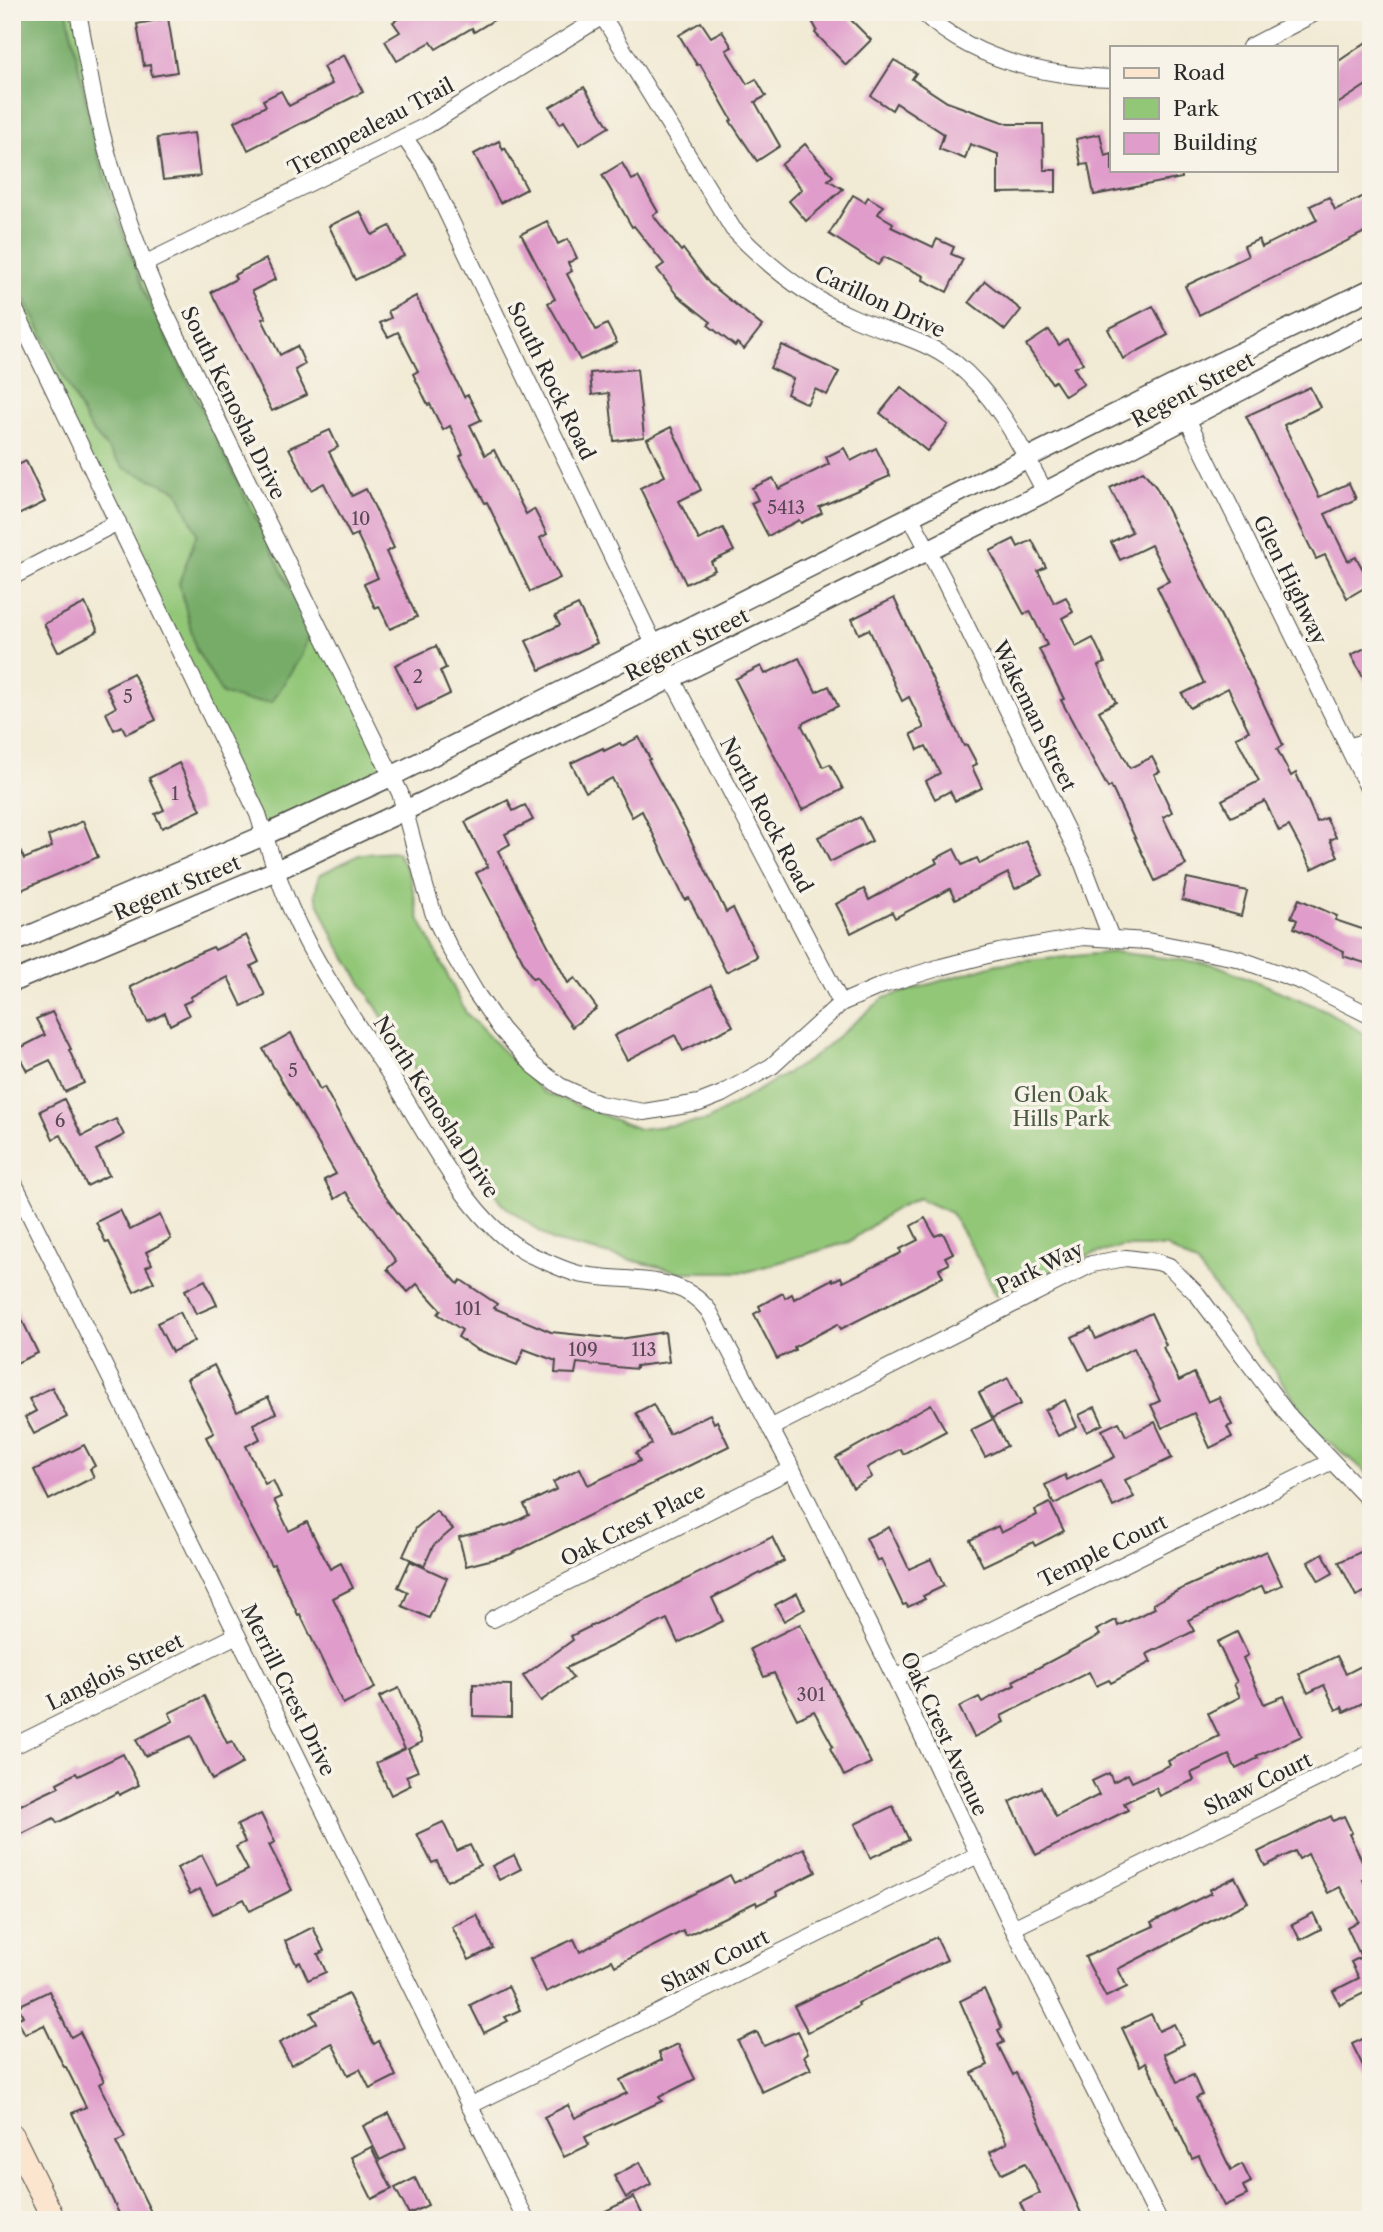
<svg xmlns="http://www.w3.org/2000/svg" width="1383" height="2232" font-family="'Libre Caslon Text',serif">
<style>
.green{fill:#93c778;stroke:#5f7952;stroke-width:2}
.forest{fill:#76ac68;stroke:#506c4a;stroke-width:2}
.building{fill:#e09dcb}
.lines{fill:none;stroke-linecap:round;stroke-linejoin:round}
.minor-casing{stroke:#494844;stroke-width:18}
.tertiary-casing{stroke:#494844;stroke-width:22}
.secondary-casing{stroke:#494844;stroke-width:25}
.minor{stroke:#fff;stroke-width:16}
.tertiary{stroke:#fff;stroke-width:19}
.secondary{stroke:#fce5cf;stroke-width:23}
.labels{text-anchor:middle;stroke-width:7;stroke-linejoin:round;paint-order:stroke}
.number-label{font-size:18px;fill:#584853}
.street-label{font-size:21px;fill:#2b2b2b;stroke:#f7f3e8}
.park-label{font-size:21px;fill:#4a5a42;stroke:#f7f3e8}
</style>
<rect width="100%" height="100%" fill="#f7f3e8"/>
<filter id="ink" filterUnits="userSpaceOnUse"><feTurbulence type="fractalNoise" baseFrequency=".0143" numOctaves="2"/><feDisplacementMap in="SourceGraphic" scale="14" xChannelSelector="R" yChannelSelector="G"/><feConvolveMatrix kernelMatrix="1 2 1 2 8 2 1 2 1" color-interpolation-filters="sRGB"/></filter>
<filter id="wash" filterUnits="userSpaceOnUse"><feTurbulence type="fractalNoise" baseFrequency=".00686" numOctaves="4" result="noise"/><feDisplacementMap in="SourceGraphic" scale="28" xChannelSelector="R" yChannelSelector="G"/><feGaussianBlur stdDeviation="1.57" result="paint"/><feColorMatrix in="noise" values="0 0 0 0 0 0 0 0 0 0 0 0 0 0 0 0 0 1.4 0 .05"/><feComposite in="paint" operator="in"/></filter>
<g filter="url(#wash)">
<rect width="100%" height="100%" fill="#f1ead4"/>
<g class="green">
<polygon points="12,12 78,12 132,233 392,776 265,835 12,303"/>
<polygon points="397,852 410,876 419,918 466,1013 543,1092 639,1129 706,1121 811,1059 884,998 997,964 1114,952 1214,964 1325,1010 1371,1038 1371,1476 1318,1433 1230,1307 1196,1264 1166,1247 1122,1247 1090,1255 996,1295 976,1255 951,1213 918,1198 893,1210 849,1242 746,1272 680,1272 553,1241 502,1204 434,1101 335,940 315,895 319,875 361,854"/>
</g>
<polygon class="forest" points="12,12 67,12 97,152 118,219 147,298 311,630 301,656 272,702 246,701 222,694 196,649 179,583 197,533 177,490 124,468 89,427 12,273"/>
<g id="blocks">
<g class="building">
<polygon points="410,12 507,12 474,32 472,28 436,49 431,42 397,61 385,41 400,32 393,22"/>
<polygon points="807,12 843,12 871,40 846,65 815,33 817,30"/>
<polygon points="168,18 177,72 152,76 150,65 144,66 137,24"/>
<polygon points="701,22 711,37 722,31 732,47 726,50 747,84 756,79 766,96 755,102 780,146 757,161 730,121 732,120 700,64 697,65 679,35"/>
<polygon points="1371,39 1371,82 1336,105 1336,63"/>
<polygon points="344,55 363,92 248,150 234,122 266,106 263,100 281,91 289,106 332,84 323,67"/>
<polygon points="894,60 916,73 912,79 947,102 1008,124 1043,124 1044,170 1056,170 1056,192 998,193 998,154 970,144 965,159 939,149 944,134 896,103 892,110 871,96"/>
<polygon points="584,87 609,127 579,145 564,121 560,124 550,107"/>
<polygon points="194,133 200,176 163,180 157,138"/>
<polygon points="1100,134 1105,156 1112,154 1112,170 1181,170 1182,178 1094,195 1088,164 1081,165 1076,139"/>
<polygon points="499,141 503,150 505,148 527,189 500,203 474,154"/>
<polygon points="805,144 833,176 828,180 843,189 806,221 789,201 802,189 781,165"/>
<polygon points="622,163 632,180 638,177 658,212 653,215 681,251 683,249 709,283 762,326 744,349 737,343 735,346 708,325 711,322 677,295 657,269 664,264 634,226 632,227 602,175"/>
<polygon points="853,195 865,202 868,197 883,206 878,214 893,223 891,227 933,247 937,239 954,247 951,254 963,259 947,292 923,280 924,276 884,257 878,265 829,234"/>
<polygon points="1364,196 1371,211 1371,229 1199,315 1185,286 1248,256 1244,246 1259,239 1262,247 1317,220 1310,206 1329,197 1335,210"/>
<polygon points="360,211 372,235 390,226 404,256 355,280 329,226"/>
<polygon points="547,221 558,244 568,239 577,258 568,263 572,271 567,274 596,330 607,324 617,343 580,360 548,303 555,299 521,234"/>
<polygon points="266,259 276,279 252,291 266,318 262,319 280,355 297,346 305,364 295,370 307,395 272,411 211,292 236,279 234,275"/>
<polygon points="985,281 1021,310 1005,330 969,302"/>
<polygon points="416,296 464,397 468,395 481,420 470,425 485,455 494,450 526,514 534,509 547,534 540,538 560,578 530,592 487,502 485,503 460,456 463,454 450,426 443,430 430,404 428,405 413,374 418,371 398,332 388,337 380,323 391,318 388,311"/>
<polygon points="1153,306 1168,335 1123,359 1108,329"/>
<polygon points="1049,330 1059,345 1067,339 1083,363 1074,368 1084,384 1065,396 1055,381 1052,383 1026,345"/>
<polygon points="782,345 839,372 827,395 815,389 807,404 787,394 793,379 770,368"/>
<polygon points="637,369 644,437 614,441 609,393 592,395 590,373"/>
<polygon points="901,387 948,425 927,451 880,413"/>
<polygon points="1310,387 1320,407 1284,425 1319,497 1349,483 1356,499 1325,514 1348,561 1356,557 1371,584 1347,598 1325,555 1316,559 1246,416"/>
<polygon points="671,427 701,490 679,501 699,540 723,528 734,551 711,562 715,570 686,584 640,488 665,476 647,439"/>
<polygon points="330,430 338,447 329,452 352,496 366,489 394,548 386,552 417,617 390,629 379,606 375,608 364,584 378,578 357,534 351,537 324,483 311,490 289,448"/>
<polygon points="844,448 851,461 876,448 890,476 819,507 822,513 801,523 799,520 768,536 751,503 758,500 752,488 773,478 779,489 829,464 826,457"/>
<polygon points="26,461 45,502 12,518 12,468"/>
<polygon points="1143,471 1156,487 1240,654 1283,745 1277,749 1291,776 1296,773 1317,822 1326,818 1336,837 1330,840 1338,856 1312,869 1289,826 1279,831 1265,801 1231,817 1222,800 1259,781 1236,737 1249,731 1228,688 1190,708 1182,694 1204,683 1157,587 1169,581 1151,545 1120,560 1111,542 1132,532 1110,488"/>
<polygon points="1014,539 1018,547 1032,540 1046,567 1038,571 1054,603 1066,597 1073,612 1062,618 1076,647 1093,638 1105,663 1098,666 1116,702 1099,711 1130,768 1152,757 1160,772 1154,774 1172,812 1163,817 1186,865 1155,881 1111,786 1108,788 1061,700 1064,699 1039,649 1047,645 1030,611 1024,614 990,551"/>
<polygon points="894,598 964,746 967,745 977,764 972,767 982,788 955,801 950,791 935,799 926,781 940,773 926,746 918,750 911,734 924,728 909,697 902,701 869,629 859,634 852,619"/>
<polygon points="85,603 98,631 58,652 44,624"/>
<polygon points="578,605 597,643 540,670 526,641 560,625 555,616"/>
<polygon points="1371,645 1371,692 1351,655"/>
<polygon points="436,646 446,668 440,671 450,694 417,710 395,665"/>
<polygon points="799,658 816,692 829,686 838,706 803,723 802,726 823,767 830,764 843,789 802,810 735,679 761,666 765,674"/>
<polygon points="133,673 156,720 126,734 122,726 114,730 106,713 116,707 106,687"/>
<polygon points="639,737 650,759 648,760 685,828 726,912 733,908 757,957 726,972 689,898 685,900 642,811 632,817 612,778 586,792 571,763 603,748 604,751 620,743 622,746"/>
<polygon points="179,763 201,810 162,828 155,814 164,810 149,778"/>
<polygon points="508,800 513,811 525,805 533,820 505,834 510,844 498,851 568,983 575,978 597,1008 572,1027 536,977 532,978 476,873 488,867 465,822"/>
<polygon points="860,817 872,841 830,862 818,837"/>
<polygon points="83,821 98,857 12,894 12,832 24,859 52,847 48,836"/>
<polygon points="1026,841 1043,875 1015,889 1008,873 955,900 950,889 895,918 892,912 851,933 836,904 864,889 869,900 937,863 935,859 954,849 962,865 977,858 980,864"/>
<polygon points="1187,878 1247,891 1241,916 1182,900"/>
<polygon points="1299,899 1337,916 1335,920 1371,932 1371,965 1343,956 1344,951 1294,928 1297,920 1291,917"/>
<polygon points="246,935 259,962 251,966 265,995 242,1006 228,977 190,997 192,1000 183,1004 189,1015 170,1025 165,1013 148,1022 130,987 187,958 213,947 215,950"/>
<polygon points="711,985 733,1026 683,1051 675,1035 627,1060 614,1036"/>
<polygon points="52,1012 71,1049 69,1050 84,1083 65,1092 50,1060 27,1071 16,1050 45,1035 36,1019"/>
<polygon points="291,1033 320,1090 324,1087 377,1185 411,1231 458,1284 461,1280 497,1304 494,1308 551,1332 620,1339 665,1332 669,1362 636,1366 636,1369 577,1363 575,1374 555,1373 556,1361 524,1349 517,1365 476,1349 458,1337 462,1330 438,1314 441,1310 417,1284 408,1292 387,1269 396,1261 346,1192 335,1199 324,1180 336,1174 263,1049"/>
<polygon points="64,1099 82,1136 116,1119 124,1135 96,1150 109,1175 87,1186 61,1135 53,1139 40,1111"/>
<polygon points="120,1210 130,1230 160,1215 171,1239 146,1252 152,1264 146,1267 154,1282 134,1292 109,1242 106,1243 96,1222"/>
<polygon points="925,1218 935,1236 943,1233 953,1253 945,1257 949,1264 939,1269 943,1277 841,1329 838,1324 794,1347 795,1350 777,1359 754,1314 761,1310 759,1306 783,1293 785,1298 792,1294 794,1299 832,1279 833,1281 841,1277 843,1282 901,1253 900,1249 918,1240 911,1226"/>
<polygon points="205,1280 217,1305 196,1314 185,1290"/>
<polygon points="12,1299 38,1353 12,1365"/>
<polygon points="180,1312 194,1341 172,1352 157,1323"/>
<polygon points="1151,1313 1166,1345 1163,1347 1179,1381 1194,1373 1208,1402 1219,1397 1232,1425 1227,1427 1232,1437 1210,1448 1194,1413 1162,1428 1151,1405 1160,1401 1134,1348 1089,1370 1072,1337 1091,1328 1096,1339"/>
<polygon points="214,1365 237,1412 268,1397 276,1413 253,1424 260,1439 246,1446 265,1484 273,1480 281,1497 274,1500 289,1531 307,1522 330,1569 341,1563 353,1588 333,1598 375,1688 343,1704 300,1614 298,1615 274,1564 271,1565 250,1525 206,1437 214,1433 187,1379"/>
<polygon points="1008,1378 1021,1404 992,1418 979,1393"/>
<polygon points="52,1387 67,1417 34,1434 25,1417 36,1411 29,1399"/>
<polygon points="1065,1400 1077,1427 1058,1436 1045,1410"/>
<polygon points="653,1404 669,1434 710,1414 714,1423 717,1421 729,1446 509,1555 466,1566 459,1537 508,1525 529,1515 524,1505 557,1489 553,1482 580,1468 588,1485 640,1461 636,1453 652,1444 636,1413"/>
<polygon points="931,1404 946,1431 903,1454 900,1449 867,1468 872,1477 853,1488 836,1458"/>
<polygon points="1095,1407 1103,1424 1087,1432 1079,1415"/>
<polygon points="993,1419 1007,1446 985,1457 971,1430"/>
<polygon points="1119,1422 1126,1436 1155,1422 1172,1458 1125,1480 1134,1497 1113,1507 1101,1481 1054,1504 1045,1485 1065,1475 1067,1480 1115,1457 1102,1430"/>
<polygon points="84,1445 95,1466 90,1469 94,1477 49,1500 34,1470"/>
<polygon points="1050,1503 1064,1531 1035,1546 1033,1542 983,1566 970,1540 998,1526 1001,1533 1037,1515 1035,1510"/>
<polygon points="436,1511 453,1529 433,1546 424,1566 403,1556 416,1528"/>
<polygon points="889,1527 909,1569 931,1559 944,1586 923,1596 925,1599 908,1607 906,1604 903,1605 881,1559 877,1561 866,1538"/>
<polygon points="772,1537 784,1561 712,1598 723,1621 678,1643 667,1619 566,1668 573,1678 541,1701 523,1676 573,1640 571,1636"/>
<polygon points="1371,1547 1371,1589 1356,1596 1339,1562"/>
<polygon points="1266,1551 1282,1585 1265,1593 1262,1586 1188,1620 1194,1631 1147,1654 1151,1662 1111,1683 1109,1680 1096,1686 1089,1672 1001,1716 1004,1722 974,1737 959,1707 979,1697 982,1702 1015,1685 1013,1681 1100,1635 1096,1630 1116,1620 1118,1626 1155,1608 1153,1604 1181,1589"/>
<polygon points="1323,1553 1333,1573 1319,1581 1308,1562"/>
<polygon points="410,1561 447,1578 429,1618 402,1606 408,1592 398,1587"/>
<polygon points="797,1593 805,1609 784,1621 775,1605"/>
<polygon points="800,1624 871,1763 844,1776 830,1748 833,1746 814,1711 797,1719 774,1673 764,1677 750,1649"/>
<polygon points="1237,1632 1248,1655 1243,1658 1264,1704 1284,1696 1302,1736 1256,1756 1258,1758 1236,1769 1229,1755 1191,1773 1194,1780 1160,1796 1156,1788 1124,1803 1128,1810 1036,1855 1010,1802 1041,1787 1056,1817 1099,1795 1092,1781 1109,1773 1113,1782 1128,1774 1132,1782 1170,1765 1168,1761 1219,1736 1208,1713 1240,1697 1234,1684 1237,1682 1217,1642"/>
<polygon points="1337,1656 1346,1674 1371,1661 1371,1699 1344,1712 1342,1707 1336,1710 1324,1685 1308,1693 1299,1674"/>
<polygon points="473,1684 511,1685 511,1717 473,1716"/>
<polygon points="399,1688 422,1742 408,1749 418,1771 406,1776 411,1785 391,1795 376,1763 405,1749 379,1697"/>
<polygon points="204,1696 227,1743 232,1741 243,1763 212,1780 191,1736 145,1756 136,1740 173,1721 169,1713"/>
<polygon points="123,1754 139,1785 119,1795 118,1792 57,1823 54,1818 12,1839 12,1809 59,1787 57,1783 76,1773 78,1776"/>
<polygon points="893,1806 909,1840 870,1858 855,1824"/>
<polygon points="261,1814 275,1842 269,1845 292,1890 250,1911 244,1899 213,1914 200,1889 190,1894 177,1868 202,1855 217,1885 248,1870 236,1847 245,1842 237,1825"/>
<polygon points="1331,1816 1333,1821 1344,1816 1352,1833 1349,1834 1370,1877 1363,1880 1371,1894 1371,2001 1366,1992 1340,2005 1333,1991 1359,1978 1351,1962 1361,1957 1347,1927 1358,1921 1340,1887 1328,1893 1308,1854 1299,1859 1295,1851 1265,1866 1258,1852"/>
<polygon points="443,1822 457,1851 470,1845 480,1865 447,1881 437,1861 432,1863 417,1834"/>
<polygon points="804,1848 816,1872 776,1892 777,1895 757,1905 756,1902 686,1936 683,1931 615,1966 612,1960 546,1992 530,1959 574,1939 580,1952 730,1875 734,1883"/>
<polygon points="514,1855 521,1869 499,1880 492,1866"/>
<polygon points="1235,1877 1248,1902 1118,1969 1127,1987 1106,1997 1085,1957 1154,1926 1152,1922 1211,1893 1209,1890"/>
<polygon points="1313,1913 1321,1929 1300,1940 1292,1924"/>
<polygon points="477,1915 493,1948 469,1960 452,1927"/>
<polygon points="313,1927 324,1951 318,1954 326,1972 308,1980 300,1962 296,1964 285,1941"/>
<polygon points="936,1937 947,1960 858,2003 859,2006 808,2032 794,2006"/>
<polygon points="508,1986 520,2010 505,2017 508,2021 484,2033 470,2005"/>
<polygon points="984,1989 1002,2028 998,2030 1004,2042 998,2045 1013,2075 1016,2073 1029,2099 1081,2213 1067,2220 1028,2220 1020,2203 1040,2193 1025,2163 1002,2174 990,2152 1007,2143 972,2073 988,2065 960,2001"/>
<polygon points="49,1991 71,2037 80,2032 104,2081 99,2084 125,2137 116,2142 155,2220 122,2220 72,2113 86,2107 66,2067 64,2067 44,2025 25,2034 17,2019 23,2016 18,2006"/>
<polygon points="348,1994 374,2044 379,2041 396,2076 370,2089 360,2069 348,2075 332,2043 291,2065 279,2043 317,2023 311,2013"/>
<polygon points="1151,2014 1159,2031 1174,2024 1184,2044 1164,2054 1177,2082 1193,2075 1202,2095 1196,2098 1231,2170 1242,2164 1251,2182 1243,2186 1247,2195 1224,2206 1199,2156 1192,2159 1146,2062 1140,2066 1122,2028"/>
<polygon points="798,2031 808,2053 804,2056 811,2069 762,2092 738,2041 757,2032 764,2046"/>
<polygon points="1371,2035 1371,2082 1352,2044"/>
<polygon points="678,2044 695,2079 659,2097 662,2101 585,2137 589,2145 564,2157 544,2117 568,2105 575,2118 627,2093 620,2080 662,2060 659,2053"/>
<polygon points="389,2113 406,2147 380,2160 363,2126"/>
<polygon points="371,2147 392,2189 372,2199 351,2157"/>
<polygon points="640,2162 651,2184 626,2198 614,2176"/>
<polygon points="415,2178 428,2205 409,2214 395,2188"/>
<polygon points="634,2197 645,2220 587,2220"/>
</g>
</g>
</g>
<g filter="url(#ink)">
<use href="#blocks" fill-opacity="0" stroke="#494844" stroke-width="2"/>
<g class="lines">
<defs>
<g id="minor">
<path d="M78 12C86 53 92 94 102 134 117 192 137 247 160 302L400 793 426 890 435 918 450 949 476 993 501 1029 533 1065 560 1086 599 1104 644 1112 699 1103 722 1094 772 1066 841 1003 883 985 941 967 999 952 1083 937 1147 941 1236 958 1303 982 1371 1016"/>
<path d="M600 12 733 229C769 267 809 299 857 319 890 333 926 340 954 362 997 396 1020 445 1045 492"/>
<path d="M922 12C973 60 1044 76 1112 78"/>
<polyline points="1250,47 1317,12"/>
<polyline points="404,137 425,167 655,646 841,1003"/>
<polyline points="144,264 428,125 609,12"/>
<path d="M12 303 258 814C268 846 277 878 291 909 316 967 354 1020 389 1073 426 1130 468 1224 531 1255 545 1261 561 1269 575 1273 620 1285 677 1269 709 1311L792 1469 895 1678 1013 1928 1159 2220"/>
<polyline points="1171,386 1371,794"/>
<polyline points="910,516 944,580 1083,864 1111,938"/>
<polyline points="12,577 118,522"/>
<polyline points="1349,747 1371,739"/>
<polyline points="12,1179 526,2220"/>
<polyline points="770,1428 1092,1264 1126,1258 1158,1262 1169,1266 1197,1294 1288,1415 1371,1502"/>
<polyline points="493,1619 792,1469"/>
<polyline points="895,1678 1330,1462"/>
<polyline points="12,1747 237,1635"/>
<polyline points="1013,1928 1371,1752"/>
<polyline points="469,2106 978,1855"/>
</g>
<g id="tertiary">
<polyline points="12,943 265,835 392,776 1171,386 1371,289"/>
<polyline points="12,982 275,871 425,801 1045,492 1371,323"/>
</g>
<polyline id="secondary" points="12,2135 54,2220"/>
</defs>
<use href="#minor" class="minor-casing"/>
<use href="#tertiary" class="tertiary-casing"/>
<use href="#secondary" class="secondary-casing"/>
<use href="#minor" class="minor"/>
<use href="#tertiary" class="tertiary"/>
<use href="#secondary" class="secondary"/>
</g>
</g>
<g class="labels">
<g class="number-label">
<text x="786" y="514">5413</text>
<text x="361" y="525">10</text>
<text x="418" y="683">2</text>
<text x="128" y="703">5</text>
<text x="175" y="800">1</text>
<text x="293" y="1077">5</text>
<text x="60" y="1127">6</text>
<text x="468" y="1315">101</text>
<text x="583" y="1356">109</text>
<text x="644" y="1356">113</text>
<text x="811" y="1701">301</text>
</g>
<g class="street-label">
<text transform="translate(371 127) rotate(-28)" y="7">Trempealeau Trail</text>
<text transform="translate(880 302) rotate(25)" y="7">Carillon Drive</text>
<text transform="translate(551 381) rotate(64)" y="7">South Rock Road</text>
<text transform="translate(1193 390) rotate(-28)" y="7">Regent Street</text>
<text transform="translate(233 403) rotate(64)" y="7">South Kenosha Drive</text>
<text transform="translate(1290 580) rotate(64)" y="7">Glen Highway</text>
<text transform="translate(687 645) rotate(-27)" y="7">Regent Street</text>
<text transform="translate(1034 716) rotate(64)" y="7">Wakeman Street</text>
<text transform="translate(766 815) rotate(62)" y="7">North Rock Road</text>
<text transform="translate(177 888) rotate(-23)" y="7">Regent Street</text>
<text transform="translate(436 1107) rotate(57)" y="7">North Kenosha Drive</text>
<text transform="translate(1040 1268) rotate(-26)" y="7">Park Way</text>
<text transform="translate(633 1525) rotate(-27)" y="7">Oak Crest Place</text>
<text transform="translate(1103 1551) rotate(-26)" y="7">Temple Court</text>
<text transform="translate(115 1672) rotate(-26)" y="7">Langlois Street</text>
<text transform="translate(288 1690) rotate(64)" y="7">Merrill Crest Drive</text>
<text transform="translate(944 1734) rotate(65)" y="7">Oak Crest Avenue</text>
<text transform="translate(1258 1784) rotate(-26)" y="7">Shaw Court</text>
<text transform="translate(715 1961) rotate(-26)" y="7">Shaw Court</text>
</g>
<g class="park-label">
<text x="1061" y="1102">Glen Oak<tspan x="1061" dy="24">Hills Park</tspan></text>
</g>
</g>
<rect width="1383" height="2232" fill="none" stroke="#f7f3e8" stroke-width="42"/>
<rect x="1110" y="46" width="228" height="126" fill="#f7f3e8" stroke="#a5a39c" stroke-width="2"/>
<rect x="1124" y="68" width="35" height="10" fill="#fce5cf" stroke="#a5a39c" stroke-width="2"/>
<text x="1173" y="80" font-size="21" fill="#2b2b2b">Road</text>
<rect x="1124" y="98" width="35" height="21" fill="#93c778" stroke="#a5a39c" stroke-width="2"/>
<text x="1173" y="116" font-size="21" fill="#2b2b2b">Park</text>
<rect x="1124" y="133" width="35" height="21" fill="#e09dcb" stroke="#a5a39c" stroke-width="2"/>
<text x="1173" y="150" font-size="21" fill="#2b2b2b">Building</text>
</svg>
